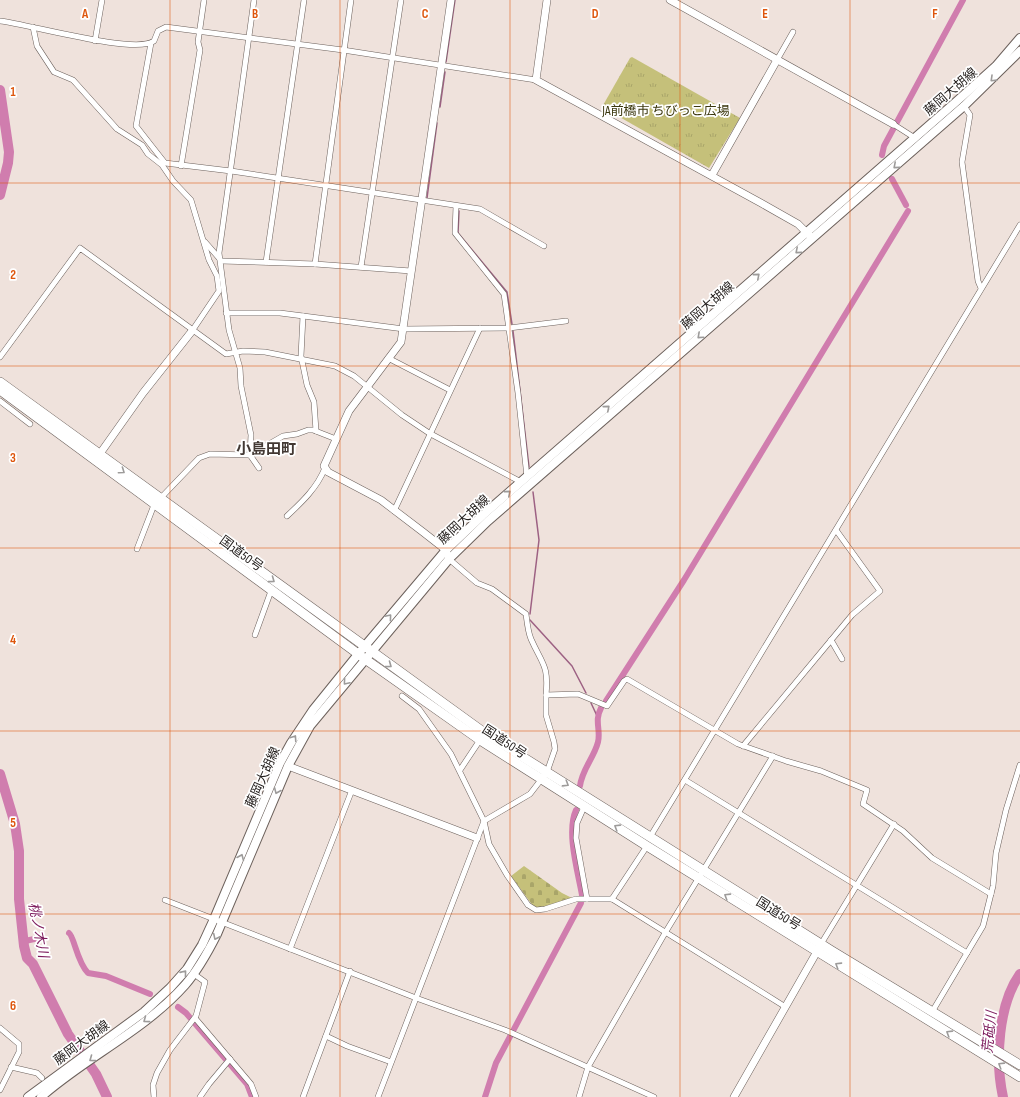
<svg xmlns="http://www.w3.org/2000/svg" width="1020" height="1097" font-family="'Sofia Sans Condensed','Noto Sans JP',sans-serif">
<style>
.cemetery{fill:url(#cemetery-stones)}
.park{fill:url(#park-tufts)}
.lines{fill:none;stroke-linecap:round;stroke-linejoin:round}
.stream{stroke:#9d6183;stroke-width:1.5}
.canal{stroke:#d07dae;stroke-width:6}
.river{stroke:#d07dae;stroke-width:10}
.street-casing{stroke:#6c615c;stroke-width:6}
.secondary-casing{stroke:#6c615c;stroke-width:8}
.primary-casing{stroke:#6c615c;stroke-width:10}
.highway-casing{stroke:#6c615c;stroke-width:10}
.street{stroke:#fff;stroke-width:5}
.secondary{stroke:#fff;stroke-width:7}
.primary{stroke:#fff;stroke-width:8}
.highway{stroke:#fff;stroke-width:9}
.oneway{stroke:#9d9b9a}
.grid{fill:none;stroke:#de560d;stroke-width:1;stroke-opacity:0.55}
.labels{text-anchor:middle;stroke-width:3.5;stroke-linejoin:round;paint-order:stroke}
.street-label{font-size:13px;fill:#25201e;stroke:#fff}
.park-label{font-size:13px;fill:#3b370e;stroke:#fff}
.water-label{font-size:14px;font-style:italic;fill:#7d1b5d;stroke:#fff}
.quarter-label{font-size:15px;font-weight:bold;fill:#423833;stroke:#fff}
.grid-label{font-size:13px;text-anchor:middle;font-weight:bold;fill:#de560d;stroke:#fff;stroke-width:3.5;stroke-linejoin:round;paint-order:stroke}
</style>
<defs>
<pattern id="cemetery-stones" width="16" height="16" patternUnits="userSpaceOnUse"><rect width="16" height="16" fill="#c5c07a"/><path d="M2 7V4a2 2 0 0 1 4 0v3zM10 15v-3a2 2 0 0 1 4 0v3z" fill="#a9a569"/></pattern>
<pattern id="park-tufts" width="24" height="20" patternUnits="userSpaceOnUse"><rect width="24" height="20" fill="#c5c07a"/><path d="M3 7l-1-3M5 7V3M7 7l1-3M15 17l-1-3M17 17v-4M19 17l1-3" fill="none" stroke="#a9a569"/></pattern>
</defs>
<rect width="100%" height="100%" fill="#efe2dc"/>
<path class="cemetery" d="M524 866 562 893 572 898 570 900C559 903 544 910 533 906L511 876Z"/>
<polygon class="park" points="632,57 740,118 709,168 602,107 630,58"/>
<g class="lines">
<g class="stream">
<polyline points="446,62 455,0"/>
<polyline points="440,107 445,72"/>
<polyline points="428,199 427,198 437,123"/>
<polyline points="459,211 458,233 507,292 512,324"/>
<polyline points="513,331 529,467"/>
<polyline points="530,614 539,540 533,492"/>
<polyline points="530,620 572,666 586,693"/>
<polyline points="591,703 598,718"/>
</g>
<g class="canal">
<polyline points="882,155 884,146 963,0"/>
<polyline points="892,179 906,205"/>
<polyline points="606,701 684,580 908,211"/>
<path d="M580 786C582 769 594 758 598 742 601 730 594 721 601 708"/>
<path d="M69 933C74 936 77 962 88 973L106 976 150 994"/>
<polyline points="25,941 39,938"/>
<polyline points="178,1007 186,1013 247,1084 252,1097"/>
<path d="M485 1097 496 1063 581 903 582 895C578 872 566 832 576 810"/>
</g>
<g class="river">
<polyline points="0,90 9,152 8,163 0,195"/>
<polyline points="0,774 15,824 19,851 19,899 24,946 27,958 33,964 68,1034 96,1074 107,1097"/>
<path d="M1003 1097C995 1060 998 1005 1020 974"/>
</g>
<defs>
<g id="street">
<polyline points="254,0 219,253 229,330 240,368 241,386 251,435 250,455 259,468"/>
<path d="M0 21C28 24 135 55 154 41L158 31 166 27 343 50 536 80"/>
<polyline points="33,27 37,46 54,72 73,80 117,129 142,145 148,154 162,165 173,181 191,200 209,260 217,276 219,291 192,331"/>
<polyline points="95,41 102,0"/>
<polyline points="151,43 136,126 165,163 231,171 480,209 544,246"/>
<polyline points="777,60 793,32"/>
<polyline points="964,106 970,115 962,162 978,281 981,288"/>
<polyline points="893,124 915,138"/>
<polyline points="181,166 200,50 198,42 204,0"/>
<polyline points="456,206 455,233 504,294 518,393 527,477"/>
<polyline points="205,242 219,258"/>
<polyline points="221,261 315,264 411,271"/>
<polyline points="266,262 304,0"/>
<polyline points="315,264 351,0"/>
<polyline points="361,267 401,0"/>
<polyline points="226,313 280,313 404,329 509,328 566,321"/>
<polyline points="303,316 301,356 307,385 314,402 316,431"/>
<polyline points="0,357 80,248 226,354 243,351 265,352 335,366 354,376 402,415 429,433 521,482"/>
<polyline points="388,358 450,390"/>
<polyline points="0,401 30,424"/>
<polyline points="394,511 480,328"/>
<path d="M287 516C302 502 317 488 325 468"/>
<polyline points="137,549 154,505 199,458 210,454 250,455 283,436 297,434 308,430 313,430 336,439"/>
<path d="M449 559 477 583 492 589 526 614C527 622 528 632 531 639 542 664 549 665 546 695"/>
<polyline points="255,635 271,591"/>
<polyline points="831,640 842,659"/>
<polyline points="402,696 419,709 451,754 484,821 489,844 507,875 528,905 536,910 545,909 576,899 612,899 784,1006"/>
<polyline points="743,746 852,615 880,591 836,530"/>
<polyline points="460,770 480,740"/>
<polyline points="685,780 967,953"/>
<polyline points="584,807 577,823 576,838 587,899"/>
<polyline points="650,837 1020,225"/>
<polyline points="612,899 647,846"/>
<polyline points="165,900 416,998 505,1030 654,1097"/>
<polyline points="821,944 894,824"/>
<polyline points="290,949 352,790"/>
<polyline points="932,1012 983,926 993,886 996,853 1006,810 1020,765"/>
<polyline points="195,1018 251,1084 256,1097"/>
<polyline points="0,1028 19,1044 19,1052 0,1090"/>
<polyline points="326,1036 347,1046 391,1062"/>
<polyline points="11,1067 37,1073 42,1078"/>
<polyline points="154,1097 153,1085 157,1073 170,1050 196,1016 205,982 194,974"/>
<polyline points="200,1097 209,1084 230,1059"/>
<polyline points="303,1097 350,971"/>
<polyline points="378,1097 484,821 530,794 547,772 555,749 554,742 546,715 546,695 578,694 607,706 624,681 627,679 738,744 786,761 821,771 867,790 863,804 903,831 932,858 991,894"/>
<polyline points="579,1097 588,1067 665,933 773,756"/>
</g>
<g id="secondary">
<polyline points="547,0 536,80 761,203 798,224 809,235"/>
<polyline points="670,0 893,124"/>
<polyline points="712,175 777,60"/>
<polyline points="99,455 143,393 192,331"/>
<polyline points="448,556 446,550 423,532 381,500 328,472 324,466 349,411 401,342 451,0"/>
<polyline points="288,766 477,838"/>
<polyline points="734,1097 819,948"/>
</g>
<g id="primary">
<polyline points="28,1097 144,1012 170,988 187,969 202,945 214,919 280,763 291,743 313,710 364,647 446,550 483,515 957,101 996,66 1020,38"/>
<path d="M41 1097C86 1057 144 1031 185 985 198 970 208 952 217 934L288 766 310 726 449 559 488 521 964 106 1020 51"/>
</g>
<g id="highway">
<polyline points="0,382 486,734 832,951 1020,1065"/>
<polyline points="0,390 365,659 480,740 647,846 1020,1077"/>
</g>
</defs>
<use href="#street" class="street-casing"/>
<use href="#secondary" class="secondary-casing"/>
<use href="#primary" class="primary-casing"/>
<use href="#highway" class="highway-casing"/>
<use href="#street" class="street"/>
<use href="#secondary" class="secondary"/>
<use href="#primary" class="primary"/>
<use href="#highway" class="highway"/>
</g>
<defs><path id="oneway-chevron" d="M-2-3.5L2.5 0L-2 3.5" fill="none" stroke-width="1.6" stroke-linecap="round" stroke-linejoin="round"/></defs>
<g class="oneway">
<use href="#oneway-chevron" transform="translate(993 79) rotate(136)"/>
<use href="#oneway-chevron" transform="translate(896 166) rotate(139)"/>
<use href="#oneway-chevron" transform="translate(798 251) rotate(139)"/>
<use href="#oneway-chevron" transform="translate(757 276) rotate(-41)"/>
<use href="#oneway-chevron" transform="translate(700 336) rotate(138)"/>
<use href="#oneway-chevron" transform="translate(607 408) rotate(-41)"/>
<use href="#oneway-chevron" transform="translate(122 471) rotate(35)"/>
<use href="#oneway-chevron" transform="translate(508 493) rotate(-41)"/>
<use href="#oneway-chevron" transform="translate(272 580) rotate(36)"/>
<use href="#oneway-chevron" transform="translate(389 617) rotate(-50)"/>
<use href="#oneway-chevron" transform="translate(389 665) rotate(36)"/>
<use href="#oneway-chevron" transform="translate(346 682) rotate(130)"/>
<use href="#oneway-chevron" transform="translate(294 738) rotate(-56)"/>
<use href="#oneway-chevron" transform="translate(566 784) rotate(32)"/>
<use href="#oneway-chevron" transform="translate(277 791) rotate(113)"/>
<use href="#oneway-chevron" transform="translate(617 827) rotate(-148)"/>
<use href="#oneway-chevron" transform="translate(241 857) rotate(-67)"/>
<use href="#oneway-chevron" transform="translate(727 896) rotate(-148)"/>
<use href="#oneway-chevron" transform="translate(216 937) rotate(116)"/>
<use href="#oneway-chevron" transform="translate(838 965) rotate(-148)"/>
<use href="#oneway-chevron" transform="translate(184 973) rotate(-51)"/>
<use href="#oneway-chevron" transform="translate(146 1020) rotate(143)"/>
<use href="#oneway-chevron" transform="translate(949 1033) rotate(-148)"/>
<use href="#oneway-chevron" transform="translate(92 1059) rotate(144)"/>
<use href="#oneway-chevron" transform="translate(1001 1065) rotate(-148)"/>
</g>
<path class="grid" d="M170 0V1097M340 0V1097M510 0V1097M680 0V1097M850 0V1097M0 183H1020M0 366H1020M0 548H1020M0 731H1020M0 914H1020"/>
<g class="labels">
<g class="street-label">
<text transform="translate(950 91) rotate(-41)" y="5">藤岡大胡線</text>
<text transform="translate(707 305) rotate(-41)" y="5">藤岡大胡線</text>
<text transform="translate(463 519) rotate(-43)" y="5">藤岡大胡線</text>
<text transform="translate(242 553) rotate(36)" y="5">国道50号</text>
<text transform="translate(505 741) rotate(33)" y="5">国道50号</text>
<text transform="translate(262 777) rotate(-66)" y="5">藤岡大胡線</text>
<text transform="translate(779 913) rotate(32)" y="5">国道50号</text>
<text transform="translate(81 1042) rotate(-36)" y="5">藤岡大胡線</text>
</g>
<g class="park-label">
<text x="666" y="115">JA前橋市 ちびっこ広場</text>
</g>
<g class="water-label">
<text transform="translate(39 930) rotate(79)" y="5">桃ノ木川</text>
<text transform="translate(989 1032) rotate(-84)" y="5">荒砥川</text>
</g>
<g class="quarter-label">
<text x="266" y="454">小島田町</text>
</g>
</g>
<g class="grid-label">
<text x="85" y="18">A</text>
<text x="255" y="18">B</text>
<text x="425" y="18">C</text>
<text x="595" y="18">D</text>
<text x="765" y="18">E</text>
<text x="935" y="18">F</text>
<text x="13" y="96">1</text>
<text x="13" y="279">2</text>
<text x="13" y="462">3</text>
<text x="13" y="644">4</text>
<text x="13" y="827">5</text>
<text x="13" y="1010">6</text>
</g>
</svg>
